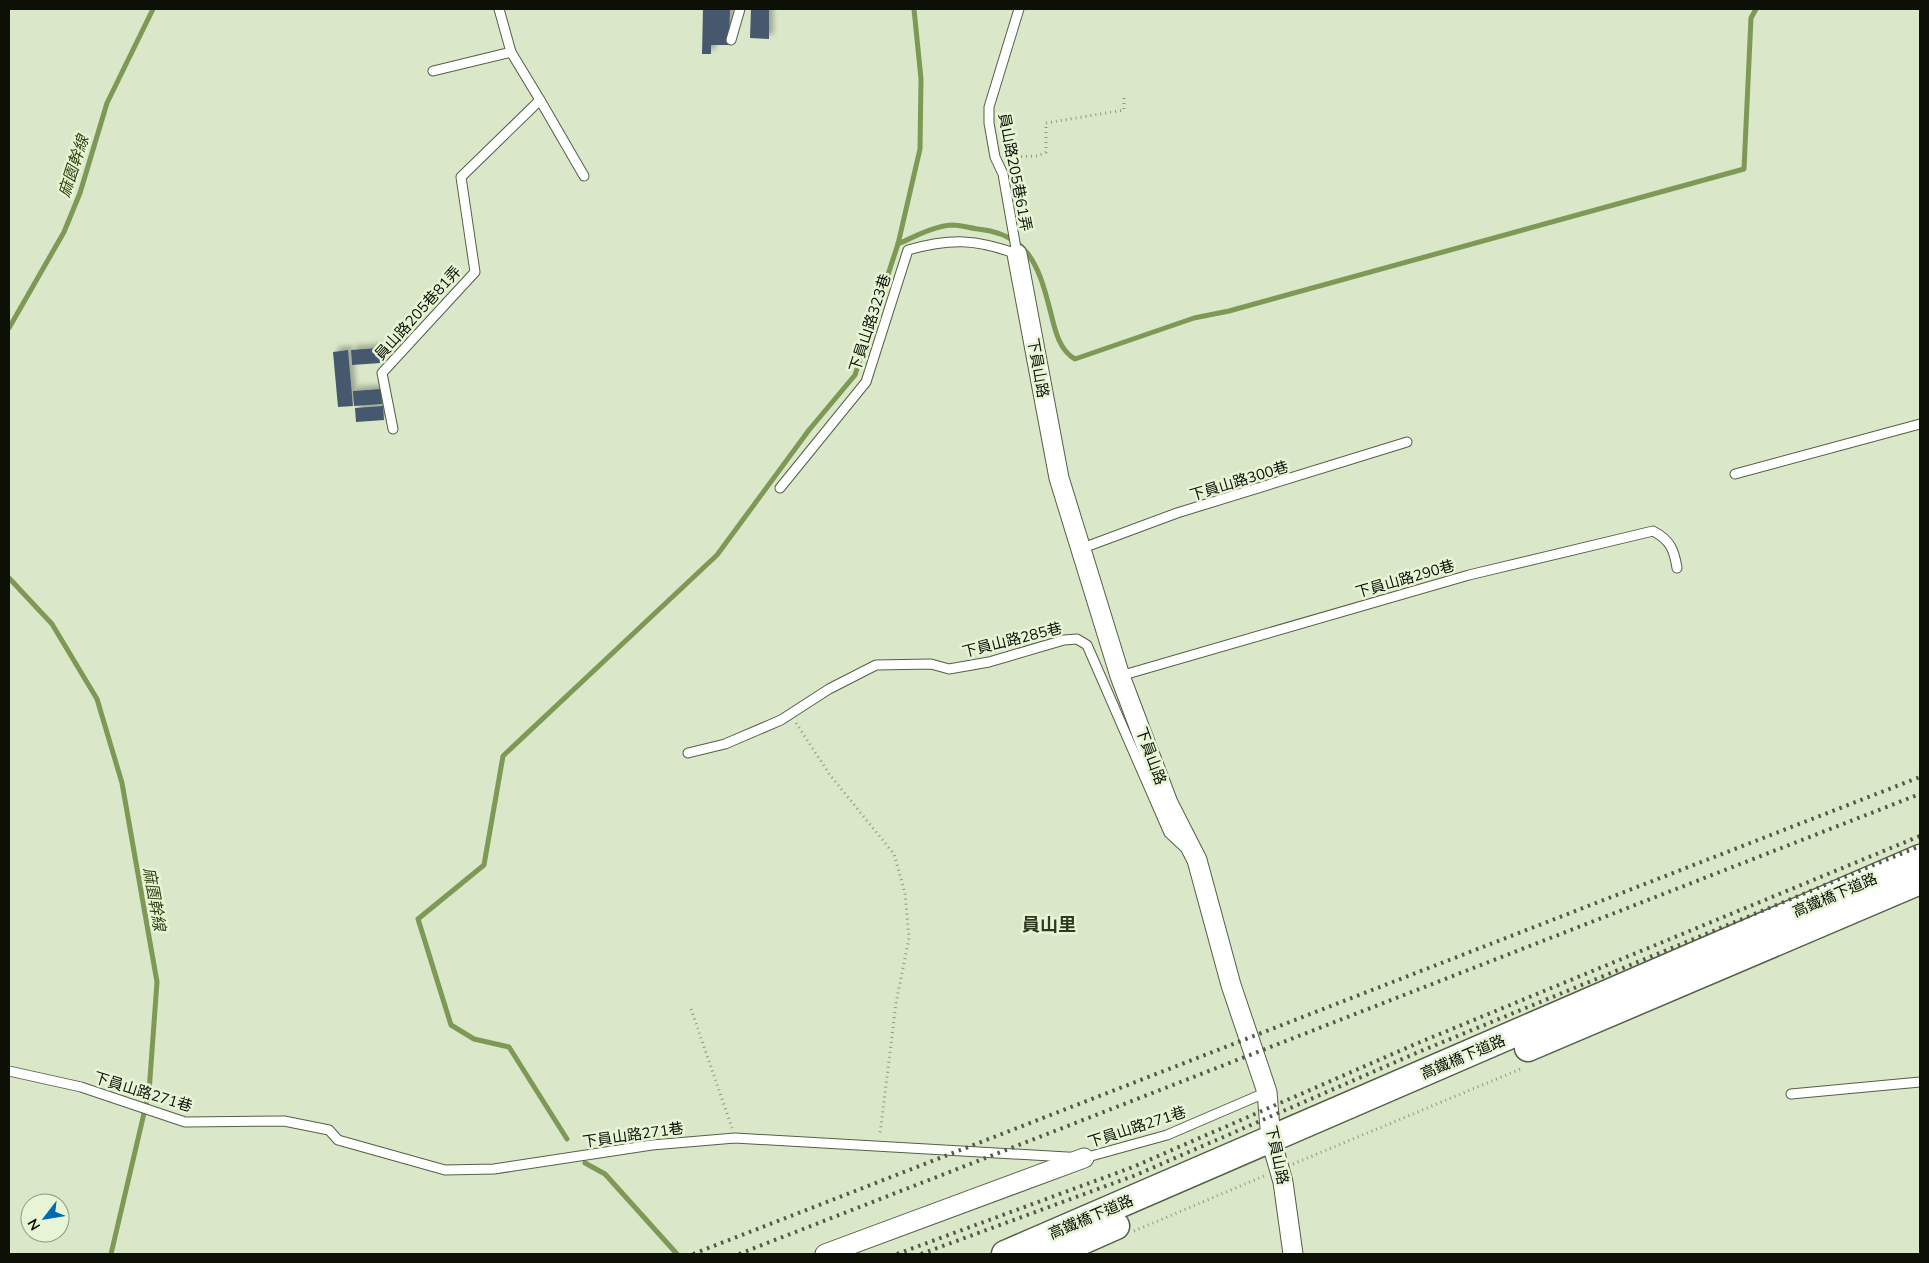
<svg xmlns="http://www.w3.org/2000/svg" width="1929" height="1263" font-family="'Nunito Sans','Noto Sans TC',sans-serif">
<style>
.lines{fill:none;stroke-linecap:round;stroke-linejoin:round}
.stream{stroke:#7e9956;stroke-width:5}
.building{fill:#44586e;filter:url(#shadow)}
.lane-casing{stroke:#546045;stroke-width:11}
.street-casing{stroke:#546045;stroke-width:21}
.secondary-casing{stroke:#546045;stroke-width:29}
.path{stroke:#909983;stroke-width:3;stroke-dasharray:1 4;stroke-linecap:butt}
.lane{stroke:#fff;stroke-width:9}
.street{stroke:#fff;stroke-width:19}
.secondary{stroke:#fff;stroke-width:26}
.rail{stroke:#535a49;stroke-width:4;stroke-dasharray:2.5 5;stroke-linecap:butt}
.labels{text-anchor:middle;stroke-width:5;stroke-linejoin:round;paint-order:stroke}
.street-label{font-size:15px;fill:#0c1006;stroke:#e7f5d6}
.water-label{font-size:16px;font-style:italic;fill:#30420f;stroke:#e7f5d6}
.quarter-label{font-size:18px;font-weight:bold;fill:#2e3820;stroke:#e7f5d6}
</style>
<defs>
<filter id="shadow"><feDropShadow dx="4.5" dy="-4.5" stdDeviation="2.5" flood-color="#0004"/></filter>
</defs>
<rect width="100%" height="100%" fill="#dae7c9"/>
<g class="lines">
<g class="stream">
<path d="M898 244C914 237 934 226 952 225 960 225 970 228 978 229 1027 234 1038 264 1049 306 1054 324 1057 349 1075 359L1194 318 1229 311 1744 169 1751 18 1756 9"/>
<polyline points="9,328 64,232 80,193 107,103 153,9"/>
<polyline points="9,578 52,624 97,699 122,783 157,982 149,1092 111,1254"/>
<polyline points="567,1139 509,1047 474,1039 451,1025 418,919 484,865 503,756 717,555 809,430 855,375 898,244 920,149 921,79 914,9"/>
<polyline points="585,1163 605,1174 677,1254"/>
</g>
</g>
<g class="building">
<polygon points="703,9 730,9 729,45 711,45 711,54 702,54"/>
<polygon points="751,9 769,9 769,39 750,38"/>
<polygon points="379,348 380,363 352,365 351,350"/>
<polygon points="348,350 353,406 338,407 333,352"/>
<polygon points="381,389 382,404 354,406 353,391"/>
<polygon points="383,406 384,420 356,422 355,408"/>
</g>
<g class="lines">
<defs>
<g id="lane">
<polyline points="731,40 740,9"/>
<polyline points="433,71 511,52"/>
<polyline points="540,100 584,176"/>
<polyline points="1017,254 1003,174 995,157 989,123 989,107 1019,9"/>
<polyline points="393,429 382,373 475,272 461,177 540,100 511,52 499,9"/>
<polyline points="1735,474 1920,424"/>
<path d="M780 488 866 382 908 250C951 238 976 239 1017 254"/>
<polyline points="1080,549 1177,513 1407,442"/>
<path d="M1120 676 1469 575 1653 531C1670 540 1674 549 1677 568"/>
<polyline points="688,753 725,744 781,720 829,689 876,665 931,664 949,669 989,662 1064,640 1077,639 1087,645 1169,833 1184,847"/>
<polyline points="9,1071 81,1087 185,1122 284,1121 329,1130 338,1140 445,1170 494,1169 652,1145 735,1138 1084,1158 1167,1135 1267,1092"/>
<polyline points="1791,1094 1920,1082"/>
</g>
<g id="street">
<polyline points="1017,254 1059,478 1120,676 1168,803 1197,860 1231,985 1267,1092 1271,1140 1283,1182 1293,1254"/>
<polyline points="825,1254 1084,1158"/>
</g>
<g id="secondary">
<polyline points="1528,1048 1920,881"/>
<polyline points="1005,1254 1920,858"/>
<polyline points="1053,1254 1116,1226"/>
</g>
</defs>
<use href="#lane" class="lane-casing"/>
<use href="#street" class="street-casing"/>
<use href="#secondary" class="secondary-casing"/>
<g class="path">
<polyline points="1006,157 1038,156 1046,152 1046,123 1124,110 1124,98"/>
<polyline points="796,723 830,775 894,854 905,893 909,938 896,1003 880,1134"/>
<polyline points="691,1009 732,1128"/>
<polyline points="1293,1164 1523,1068"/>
<polyline points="1134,1231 1264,1176"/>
</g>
<use href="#lane" class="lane"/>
<use href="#street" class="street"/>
<use href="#secondary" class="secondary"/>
<g class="rail">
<polyline points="693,1254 1920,777"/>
<polyline points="739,1254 1920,794"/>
<polyline points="897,1254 1133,1167 1418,1043 1920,836"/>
<polyline points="921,1254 1136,1175 1421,1051 1920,846"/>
</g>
</g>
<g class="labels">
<g class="street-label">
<text transform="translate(1015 172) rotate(79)" y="5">員山路205巷61弄</text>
<text transform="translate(418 313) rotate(-48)" y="5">員山路205巷81弄</text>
<text transform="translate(870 323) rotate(-72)" y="5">下員山路323巷</text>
<text transform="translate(1038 368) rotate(80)" y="5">下員山路</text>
<text transform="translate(1239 481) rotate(-17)" y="5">下員山路300巷</text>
<text transform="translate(1405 579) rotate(-16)" y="5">下員山路290巷</text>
<text transform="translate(1012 640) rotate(-14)" y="5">下員山路285巷</text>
<text transform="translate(1151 756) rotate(70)" y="5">下員山路</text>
<text transform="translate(1835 895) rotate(-23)" y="5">高鐵橋下道路</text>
<text transform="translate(1463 1057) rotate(-23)" y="5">高鐵橋下道路</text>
<text transform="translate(143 1092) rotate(17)" y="5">下員山路271巷</text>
<text transform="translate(1137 1127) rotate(-18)" y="5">下員山路271巷</text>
<text transform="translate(633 1135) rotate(-8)" y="5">下員山路271巷</text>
<text transform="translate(1277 1155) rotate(78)" y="5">下員山路</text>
<text transform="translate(1091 1217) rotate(-23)" y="5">高鐵橋下道路</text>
</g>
<g class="water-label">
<text transform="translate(73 166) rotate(-72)" y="6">麻園幹線</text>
<text transform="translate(155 899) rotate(80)" y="6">麻園幹線</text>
</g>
<g class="quarter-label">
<text x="1049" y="931">員山里</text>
</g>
</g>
<rect width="1929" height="1263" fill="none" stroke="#0c1006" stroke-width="20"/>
<g transform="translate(45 1218) rotate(239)"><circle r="24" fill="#e7f5d6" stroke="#8f9983"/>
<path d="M0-4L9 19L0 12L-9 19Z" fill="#0069b5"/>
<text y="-8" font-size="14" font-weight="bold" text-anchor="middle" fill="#0c1006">N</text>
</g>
</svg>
